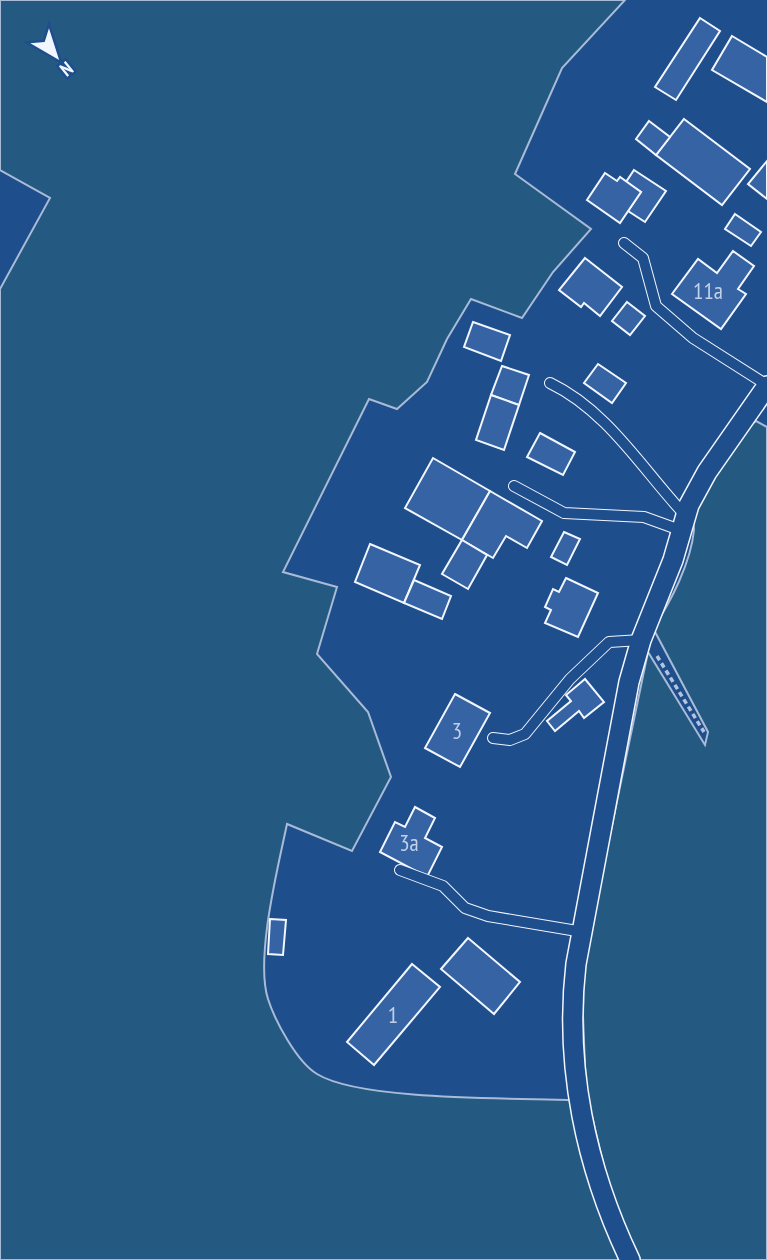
<svg xmlns="http://www.w3.org/2000/svg" width="767" height="1260" font-family="'PT Sans Narrow',sans-serif">
<style>
.grass{fill:#245a82;stroke:#a8bbd7;stroke-width:2}
.building{fill:#3563a3;stroke:#f2f6ff;stroke-width:2}
.lines{fill:none;stroke-linecap:round;stroke-linejoin:round}
.service-casing{stroke:#f2f6ff;stroke-width:12}
.minor-casing{stroke:#f2f6ff;stroke-width:22}
.path{stroke:#b3c4dc;stroke-width:3.5;stroke-dasharray:5 3.5;stroke-linecap:butt}
.service{stroke:#1f4e8c;stroke-width:10}
.minor{stroke:#1f4e8c;stroke-width:19}
.labels{text-anchor:middle;stroke-width:5;stroke-linejoin:round;paint-order:stroke}
.number-label{font-size:23px;fill:#c3d1e8}
</style>
<rect width="100%" height="100%" fill="#1f4e8c"/>
<g class="grass">
<path d="M0 0H625L562 68 515 174 591 229 553 272 522 318 471 299 447 339 427 382 397 409 369 399 283 572 337 587 317 654 368 712 391 777 352 851 287 824C278 867 255 958 268 999 275 1021 297 1062 317 1074 361 1101 514 1098 571 1100L621 1260H0V289L50 198 0 170Z"/>
<path d="M756 421 767 427V1260H639L612 1199 586 1092 583 1016 584 960 648 652 705 745 708 732 653 628C671 602 691 562 694 530 694 525 692 519 693 514 699 491 737 434 756 421Z"/>
</g>
<g class="building">
<polygon points="700,18 720,31 676,100 655,87"/>
<polygon points="732,36 767,57 767,102 712,70"/>
<polygon points="684,119 750,169 722,205 656,155"/>
<polygon points="649,121 670,137 656,155 636,139"/>
<polygon points="767,161 767,199 748,184"/>
<polygon points="634,170 666,191 645,222 628,211 641,192 626,182"/>
<polygon points="605,173 617,181 620,177 641,192 620,223 587,200"/>
<polygon points="735,214 761,232 751,246 725,229"/>
<polygon points="733,251 754,266 738,289 746,294 721,329 672,294 698,259 717,273"/>
<polygon points="585,258 622,287 600,316 584,303 581,307 559,290"/>
<polygon points="627,302 645,316 630,335 612,321"/>
<polygon points="473,322 510,335 501,361 464,347"/>
<polygon points="598,364 626,383 612,403 584,383"/>
<polygon points="502,366 529,375 519,405 491,395"/>
<polygon points="491,395 519,405 504,450 476,440"/>
<polygon points="540,433 575,452 563,475 527,457"/>
<polygon points="433,458 490,491 462,540 405,508"/>
<polygon points="490,491 542,521 527,548 506,536 493,558 462,540"/>
<polygon points="564,532 580,539 567,565 551,557"/>
<polygon points="462,540 487,555 468,589 442,574"/>
<polygon points="370,544 420,565 404,603 355,582"/>
<polygon points="566,578 598,593 578,637 545,623 551,610 545,607 553,589 559,592"/>
<polygon points="414,580 451,596 442,619 404,603"/>
<polygon points="585,679 604,702 584,718 579,711 555,731 547,721 571,701 566,695"/>
<polygon points="455,694 490,713 460,767 425,748"/>
<polygon points="415,807 435,818 425,838 442,847 427,877 380,852 395,822 405,827"/>
<polygon points="270,919 286,920 283,955 268,954"/>
<polygon points="468,938 520,982 494,1014 441,969"/>
<polygon points="412,964 440,987 374,1065 347,1042"/>
</g>
<g class="lines">
<defs>
<g id="service">
<polyline points="624,243 643,258 656,306 693,338 767,385"/>
<path d="M550 383C608 411 642 469 685 515"/>
<polyline points="514,486 564,513 644,517 680,530"/>
<polyline points="493,738 510,740 525,734 570,679 609,642 641,640"/>
<polyline points="400,870 443,886 465,908 488,916 583,932"/>
</g>
<path id="minor" d="M630 1260C586 1168 564 1066 576 964L629 682 641 640 673 560 689 505 707 472 767 386"/>
</defs>
<use href="#service" class="service-casing"/>
<use href="#minor" class="minor-casing"/>
<polyline class="path" points="657,656 704,732"/>
<use href="#service" class="service"/>
<use href="#minor" class="minor"/>
</g>
<g class="labels">
<g class="number-label">
<text x="708" y="299">11a</text>
<text x="457" y="739">3</text>
<text x="409" y="851">3a</text>
<text x="393" y="1023">1</text>
</g>
</g>
<g transform="translate(56 56) rotate(141)" stroke="#1f4e8c" stroke-width="5" paint-order="stroke">
<path d="M0-5L12 26L0 18L-12 26Z" fill="#f2f6ff"/>
<text y="-10" font-size="19" font-weight="bold" text-anchor="middle" fill="#f2f6ff">N</text>
</g>
</svg>
